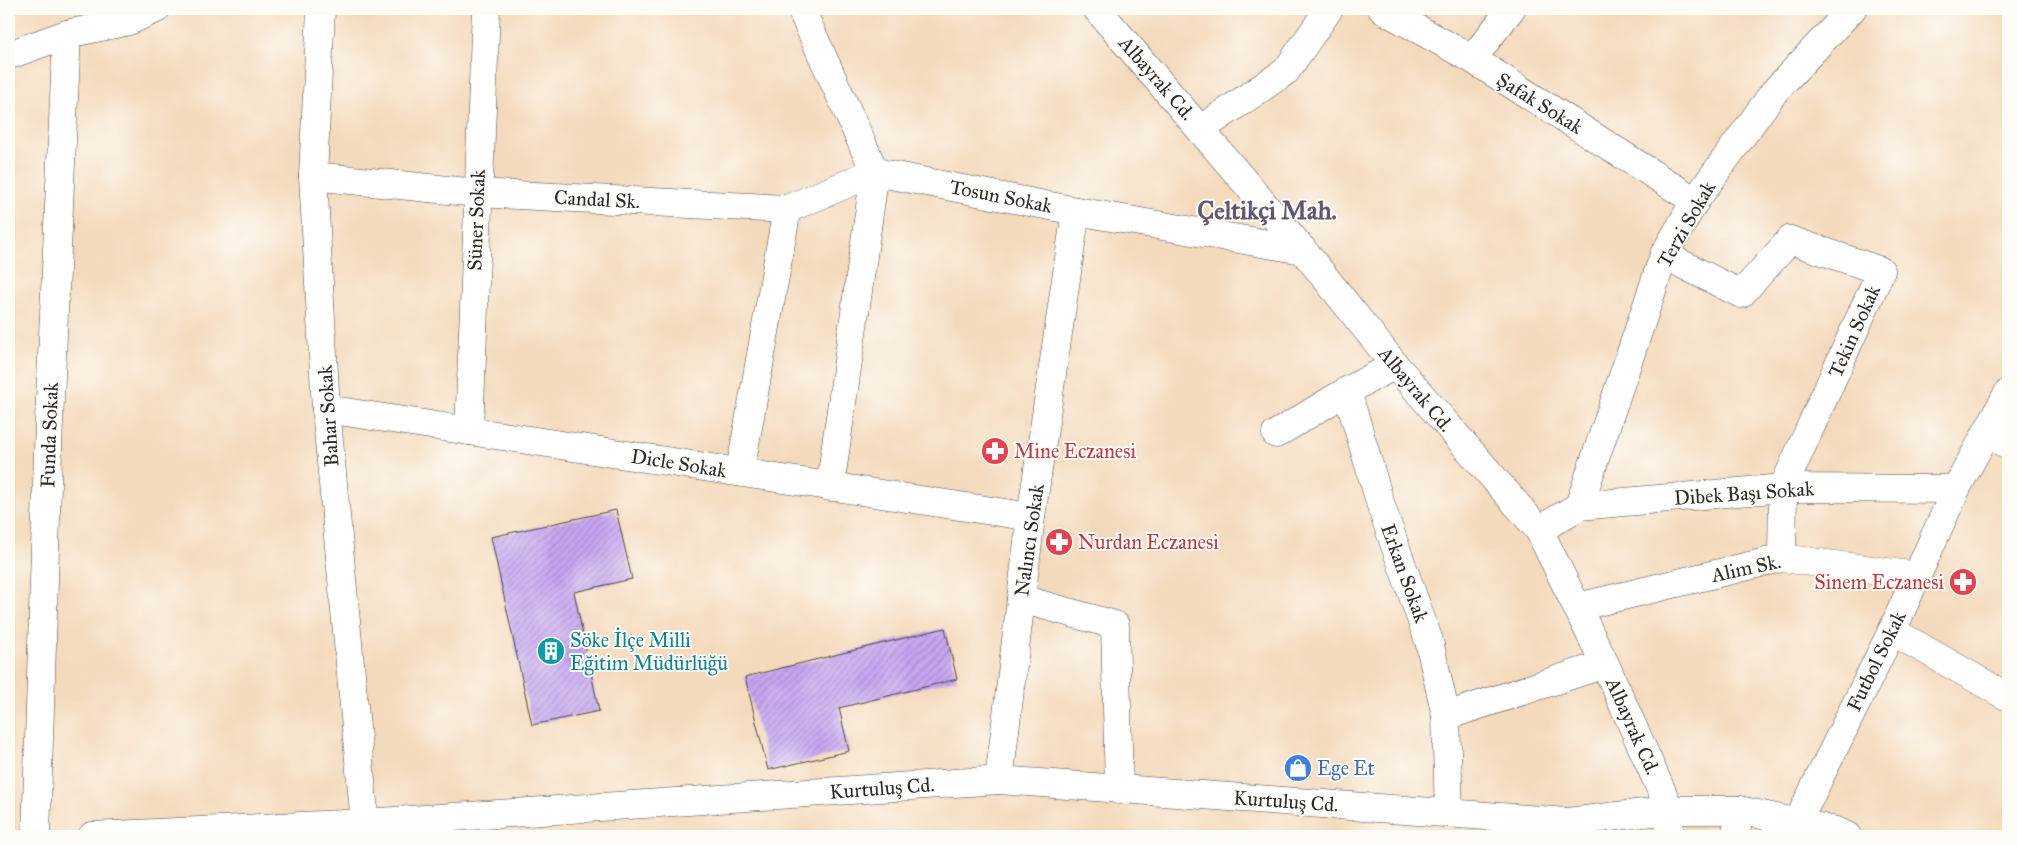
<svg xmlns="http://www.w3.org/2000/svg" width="2017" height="845" font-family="'IM FELL Great Primer',serif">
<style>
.building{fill:url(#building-hatch)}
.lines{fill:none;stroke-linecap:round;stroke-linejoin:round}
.minor-casing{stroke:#494541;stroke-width:29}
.major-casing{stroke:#494541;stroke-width:29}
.minor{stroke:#fff;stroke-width:28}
.major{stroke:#fff;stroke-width:28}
.labels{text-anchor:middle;stroke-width:4;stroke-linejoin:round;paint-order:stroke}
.street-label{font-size:20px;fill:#2b2b2b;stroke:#fdfcf7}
.health-label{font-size:20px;fill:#be3a42;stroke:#fdfcf7;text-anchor:start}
.culture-label{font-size:20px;fill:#0d838f;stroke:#fdfcf7;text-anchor:start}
.shop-label{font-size:20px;fill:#366cbe;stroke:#fdfcf7;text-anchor:start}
.district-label{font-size:25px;font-weight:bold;fill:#625671;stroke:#fdfcf7}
</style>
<defs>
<pattern id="building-hatch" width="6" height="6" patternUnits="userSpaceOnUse" patternTransform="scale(1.25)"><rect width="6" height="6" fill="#c7a7f2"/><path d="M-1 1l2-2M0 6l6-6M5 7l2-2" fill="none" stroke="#a288c4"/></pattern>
</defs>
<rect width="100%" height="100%" fill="#fdfcf7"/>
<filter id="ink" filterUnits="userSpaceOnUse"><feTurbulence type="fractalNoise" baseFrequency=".02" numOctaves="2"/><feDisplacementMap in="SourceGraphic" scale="10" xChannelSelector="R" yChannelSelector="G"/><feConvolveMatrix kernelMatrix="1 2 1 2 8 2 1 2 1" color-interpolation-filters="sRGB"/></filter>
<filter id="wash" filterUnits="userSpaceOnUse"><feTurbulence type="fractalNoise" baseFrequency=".0096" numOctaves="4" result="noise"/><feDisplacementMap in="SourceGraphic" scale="20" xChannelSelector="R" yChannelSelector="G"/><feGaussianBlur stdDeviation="1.12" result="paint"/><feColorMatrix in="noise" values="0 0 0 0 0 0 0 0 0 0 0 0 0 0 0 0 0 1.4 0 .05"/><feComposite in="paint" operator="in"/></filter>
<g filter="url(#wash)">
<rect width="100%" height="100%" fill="#f4dabc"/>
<g id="blocks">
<g class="building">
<polygon points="616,510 632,579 574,592 599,711 532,725 491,537"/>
<polygon points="945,628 957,679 839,708 849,751 768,770 745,677"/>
</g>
</g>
</g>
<g filter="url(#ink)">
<use href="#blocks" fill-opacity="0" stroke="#494541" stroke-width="1"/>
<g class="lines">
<defs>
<g id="minor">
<polyline points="321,9 313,176 326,409 365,823"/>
<polyline points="801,9 875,172 1076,211 1303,250"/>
<polyline points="1097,9 1303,250 1395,365 1539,530 1605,664 1670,810"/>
<polyline points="1382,9 1472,59 1695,201"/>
<polyline points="9,55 67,34 129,21 156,9"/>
<polyline points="1472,59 1511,9"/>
<polyline points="1201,129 1286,71 1329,9"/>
<polyline points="313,176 477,193 787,209 875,172"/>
<polyline points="1664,255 1741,294 1790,240 1881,271 1783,488 1782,558"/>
<polyline points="1395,365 1347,391 1382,509 1429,641 1446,716 1449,813"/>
<polyline points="326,409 1031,517"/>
<polyline points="469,431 486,9"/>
<polyline points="1987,432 2008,446"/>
<polyline points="1276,434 1347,391"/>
<polyline points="740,472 787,209"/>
<polyline points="830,487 875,172"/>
<polyline points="1579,506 1664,255 1695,201 1774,92 1852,9"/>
<polyline points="1539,530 1579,506 1783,488 1956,489"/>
<polyline points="1021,599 1115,625 1119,790"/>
<polyline points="1577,607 1782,558 1917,576"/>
<polyline points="1892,631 2008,697"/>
<polyline points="1446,716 1605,664"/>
<polyline points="999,780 1031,517 1076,211"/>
<polyline points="1797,823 1892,631 1956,489 2008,393"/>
<polyline points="36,836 49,421 67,34"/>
</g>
<g id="major">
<polyline points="92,836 365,823 999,780 1567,822 1670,810 1739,810 1836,831 1847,836"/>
<polyline points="1669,836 1670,810"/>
<polyline points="1736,836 1739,810"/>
</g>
</defs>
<use href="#minor" class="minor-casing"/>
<use href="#major" class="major-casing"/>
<use href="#minor" class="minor"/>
<use href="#major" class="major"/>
</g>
</g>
<defs>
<symbol id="pharmacy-disc" viewBox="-11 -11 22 22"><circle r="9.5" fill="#e0444e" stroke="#fdfcf7"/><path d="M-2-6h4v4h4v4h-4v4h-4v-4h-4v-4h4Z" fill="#fff"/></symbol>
<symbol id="building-disc" viewBox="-11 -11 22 22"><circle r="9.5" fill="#0f9aa8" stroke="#fdfcf7"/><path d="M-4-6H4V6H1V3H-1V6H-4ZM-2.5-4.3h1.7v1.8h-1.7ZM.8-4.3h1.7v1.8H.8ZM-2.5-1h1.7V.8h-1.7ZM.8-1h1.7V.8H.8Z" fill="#fff"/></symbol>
<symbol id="shop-disc" viewBox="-11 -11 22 22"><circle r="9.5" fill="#3f7fe0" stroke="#fdfcf7"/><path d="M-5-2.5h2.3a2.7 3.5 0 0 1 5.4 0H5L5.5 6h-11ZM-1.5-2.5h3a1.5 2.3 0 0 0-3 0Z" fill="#fff"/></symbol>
</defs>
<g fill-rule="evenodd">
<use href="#pharmacy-disc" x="979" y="435" width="32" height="32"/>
<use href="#pharmacy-disc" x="1043" y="526" width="32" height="32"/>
<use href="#pharmacy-disc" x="1947" y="566" width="32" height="32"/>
<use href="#building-disc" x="535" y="635" width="32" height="32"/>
<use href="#shop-disc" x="1282" y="752" width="32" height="32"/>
</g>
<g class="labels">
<g class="street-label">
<text transform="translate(1157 78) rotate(49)" y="7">Albayrak Cd.</text>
<text transform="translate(1540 103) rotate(32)" y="7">Şafak Sokak</text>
<text transform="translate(1001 196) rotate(11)" y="7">Tosun Sokak</text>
<text transform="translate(597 199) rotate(3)" y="7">Candal Sk.</text>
<text transform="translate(476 220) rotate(-88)" y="7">Süner Sokak</text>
<text transform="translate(1686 224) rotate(-60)" y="7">Terzi Sokak</text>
<text transform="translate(1854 331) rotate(-66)" y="7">Tekin Sokak</text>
<text transform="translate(1416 389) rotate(50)" y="7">Albayrak Cd.</text>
<text transform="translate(328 416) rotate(-94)" y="7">Bahar Sokak</text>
<text transform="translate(49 435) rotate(-88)" y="7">Funda Sokak</text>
<text transform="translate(679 463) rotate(9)" y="7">Dicle Sokak</text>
<text transform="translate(1744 493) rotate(-4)" y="7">Dibek Başı Sokak</text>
<text transform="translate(1029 540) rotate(-82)" y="7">Nalıncı Sokak</text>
<text transform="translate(1746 568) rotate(-12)" y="7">Alim Sk.</text>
<text transform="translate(1405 573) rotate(70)" y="7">Erkan Sokak</text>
<text transform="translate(1876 661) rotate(-64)" y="7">Futbol Sokak</text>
<text transform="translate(1633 726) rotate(66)" y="7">Albayrak Cd.</text>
<text transform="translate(882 788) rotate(-4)" y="7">Kurtuluş Cd.</text>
<text transform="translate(1286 801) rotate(4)" y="7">Kurtuluş Cd.</text>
</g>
<g class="health-label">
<text x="1014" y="458">Mine Eczanesi</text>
<text x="1078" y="549">Nurdan Eczanesi</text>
<text x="1944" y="589" text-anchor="end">Sinem Eczanesi</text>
</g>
<g class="culture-label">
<text x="570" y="647">Söke İlçe Milli<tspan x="570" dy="23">Eğitim Müdürlüğü</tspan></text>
</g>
<g class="shop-label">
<text x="1317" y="775">Ege Et</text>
</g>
<g class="district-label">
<text x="1267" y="219">Çeltikçi Mah.</text>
</g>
</g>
<rect width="2017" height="845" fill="none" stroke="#fdfcf7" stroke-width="30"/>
</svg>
